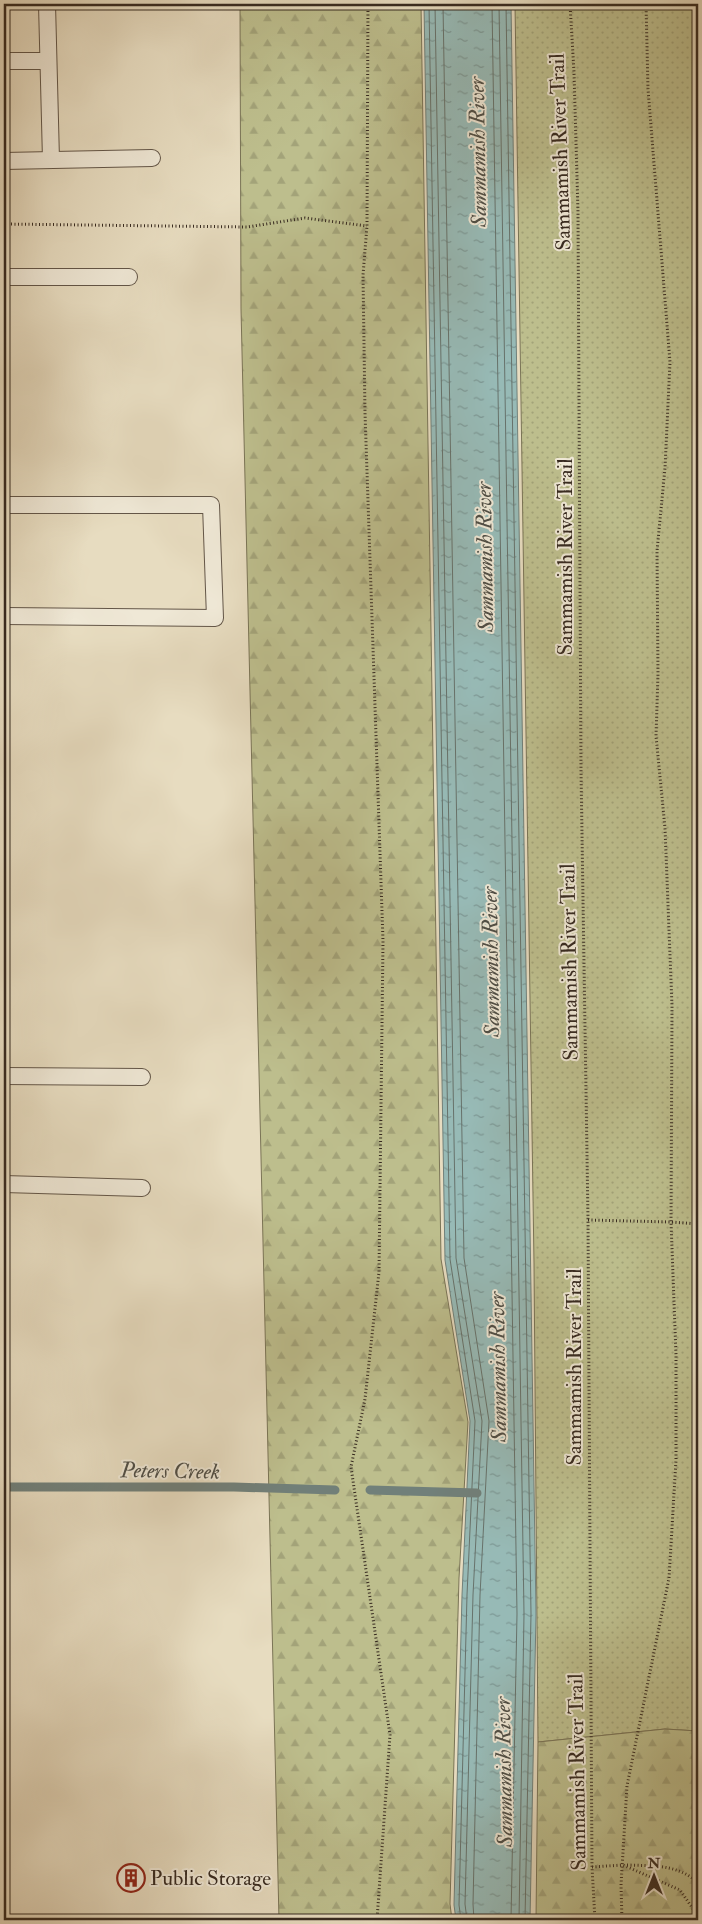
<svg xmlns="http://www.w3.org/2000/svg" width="702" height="1924" font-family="'IM FELL Double Pica',serif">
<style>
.grass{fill:url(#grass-dots);stroke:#7a7456}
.forest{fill:url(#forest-firs);stroke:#7a7456}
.water{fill:url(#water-ripples);stroke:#71807a}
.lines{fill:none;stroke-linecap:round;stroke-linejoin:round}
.shore{stroke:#67726b;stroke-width:1}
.stream{stroke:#71807a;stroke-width:9}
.service-casing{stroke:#635648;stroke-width:18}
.path{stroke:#372a20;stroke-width:3;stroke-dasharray:1 2.5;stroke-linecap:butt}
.service{stroke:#efe8d6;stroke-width:16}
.labels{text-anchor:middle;stroke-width:4;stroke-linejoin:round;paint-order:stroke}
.street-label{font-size:21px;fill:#372a20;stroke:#efe8d6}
.poi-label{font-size:21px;fill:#372a20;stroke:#efe8d6;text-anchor:start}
.water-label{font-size:22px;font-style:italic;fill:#4f4e46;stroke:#efe8d6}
</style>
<defs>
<pattern id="grass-dots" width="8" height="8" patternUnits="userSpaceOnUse" patternTransform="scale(1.25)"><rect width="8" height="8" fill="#bdbe8d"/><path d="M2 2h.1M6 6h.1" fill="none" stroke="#a3a379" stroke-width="1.8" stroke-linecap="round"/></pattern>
<pattern id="forest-firs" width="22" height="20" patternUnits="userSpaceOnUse" patternTransform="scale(1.25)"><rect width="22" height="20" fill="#bdbe8d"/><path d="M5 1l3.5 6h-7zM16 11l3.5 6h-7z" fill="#a3a379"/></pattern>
<pattern id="water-ripples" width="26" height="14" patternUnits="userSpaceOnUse" patternTransform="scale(1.25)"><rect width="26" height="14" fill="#97bab6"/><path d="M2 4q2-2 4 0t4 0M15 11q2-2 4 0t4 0" fill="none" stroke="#7c9794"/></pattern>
</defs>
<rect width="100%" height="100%" fill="#e7dcc0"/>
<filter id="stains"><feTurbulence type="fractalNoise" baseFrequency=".004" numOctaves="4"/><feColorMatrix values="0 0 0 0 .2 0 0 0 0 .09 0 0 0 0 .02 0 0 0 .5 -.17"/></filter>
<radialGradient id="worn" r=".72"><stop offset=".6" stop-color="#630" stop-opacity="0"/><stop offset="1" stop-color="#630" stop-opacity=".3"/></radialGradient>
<polygon class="grass" points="515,4 698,4 698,1731 665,1729 538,1742 534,1263"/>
<g class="forest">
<polygon points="240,4 421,4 441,1259 468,1422 459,1578 450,1904 452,1920 279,1920 241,309"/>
<polygon points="665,1729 698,1731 698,1920 536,1920 538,1742"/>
</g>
<polygon class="water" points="424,4 511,4 536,1614 530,1920 456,1920 454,1905 462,1595 470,1421 445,1260"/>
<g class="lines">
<g class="shore">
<polyline points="429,4 450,1259 475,1421 467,1595 459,1905 461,1920"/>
<polyline points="435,4 456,1258 482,1421 473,1595 465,1904 467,1920"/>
<polyline points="443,4 464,1258 489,1421 480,1595 473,1904 474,1920"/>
<polyline points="492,4 517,1614 511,1920"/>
<polyline points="499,4 524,1614 519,1920"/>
<polyline points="506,4 531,1614 525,1920"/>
</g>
<g class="stream">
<polyline points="4,1487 234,1487 335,1490"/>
<polyline points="370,1490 477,1493"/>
</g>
<defs>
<g id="service">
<polyline points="47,4 51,160"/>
<polyline points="4,61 48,61"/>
<polyline points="4,161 152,158"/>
<polyline points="4,277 129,277"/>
<polyline points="4,505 211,505 215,618 4,616"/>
<polyline points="4,1076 142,1077"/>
<polyline points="4,1184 142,1188"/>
</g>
</defs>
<use href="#service" class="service-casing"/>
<g class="path">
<polyline points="368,4 367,226 363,275 365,413 383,941 379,1272 365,1399 351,1467 390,1735 377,1920"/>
<polyline points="570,4 574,72 578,212 581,771 588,1220 592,1867 595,1920"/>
<polyline points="4,224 247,227 305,218 367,226"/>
<polyline points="588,1220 671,1222 698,1224"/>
<path d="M627 1865C653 1866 678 1864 698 1883"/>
<polyline points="592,1867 623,1865 680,1890 698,1916"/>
<polyline points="622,1920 621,1885 627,1786 669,1578 676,1460 676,1355 671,1222 672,1006 665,828 656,736 658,674 657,551 665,468 670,362 648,89 646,4"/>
</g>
<use href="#service" class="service"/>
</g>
<defs>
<symbol id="building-ring" viewBox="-11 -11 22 22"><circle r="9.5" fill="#efe8d6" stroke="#8f2418" stroke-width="1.5"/><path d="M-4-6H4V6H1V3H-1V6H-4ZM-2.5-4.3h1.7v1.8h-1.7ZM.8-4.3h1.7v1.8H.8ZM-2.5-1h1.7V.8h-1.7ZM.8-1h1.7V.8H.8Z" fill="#8f2418"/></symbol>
</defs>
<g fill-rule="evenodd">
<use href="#building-ring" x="115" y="1862" width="32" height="32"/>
</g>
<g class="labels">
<g class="street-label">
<text transform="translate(560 152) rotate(-92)" y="7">Sammamish River Trail</text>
<text transform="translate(565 557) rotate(-90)" y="7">Sammamish River Trail</text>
<text transform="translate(569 962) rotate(-91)" y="7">Sammamish River Trail</text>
<text transform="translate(574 1367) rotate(-90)" y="7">Sammamish River Trail</text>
<text transform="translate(577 1772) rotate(-91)" y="7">Sammamish River Trail</text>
</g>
<g class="poi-label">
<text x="150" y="1885">Public Storage</text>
</g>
<g class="water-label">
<text transform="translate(477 152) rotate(-91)" y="8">Sammamish River</text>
<text transform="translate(484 557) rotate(-91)" y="8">Sammamish River</text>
<text transform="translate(490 962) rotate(-91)" y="8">Sammamish River</text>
<text transform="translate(497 1367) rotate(-91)" y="8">Sammamish River</text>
<text transform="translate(170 1470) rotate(1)" y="8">Peters Creek</text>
<text transform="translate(503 1772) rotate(-91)" y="8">Sammamish River</text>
</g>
</g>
<rect width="702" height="1924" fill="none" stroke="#e7dcc0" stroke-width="20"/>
<rect x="5" y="5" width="692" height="1914" fill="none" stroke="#372a20" stroke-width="2.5"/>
<rect x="10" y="10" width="682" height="1904" fill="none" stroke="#372a20"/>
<g transform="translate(654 1876)" stroke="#efe8d6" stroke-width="4" paint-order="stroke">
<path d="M0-4L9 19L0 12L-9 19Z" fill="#372a20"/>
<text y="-8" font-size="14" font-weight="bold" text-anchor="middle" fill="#372a20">N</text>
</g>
<rect width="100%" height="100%" filter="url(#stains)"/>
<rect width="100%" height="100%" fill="url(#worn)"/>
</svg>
